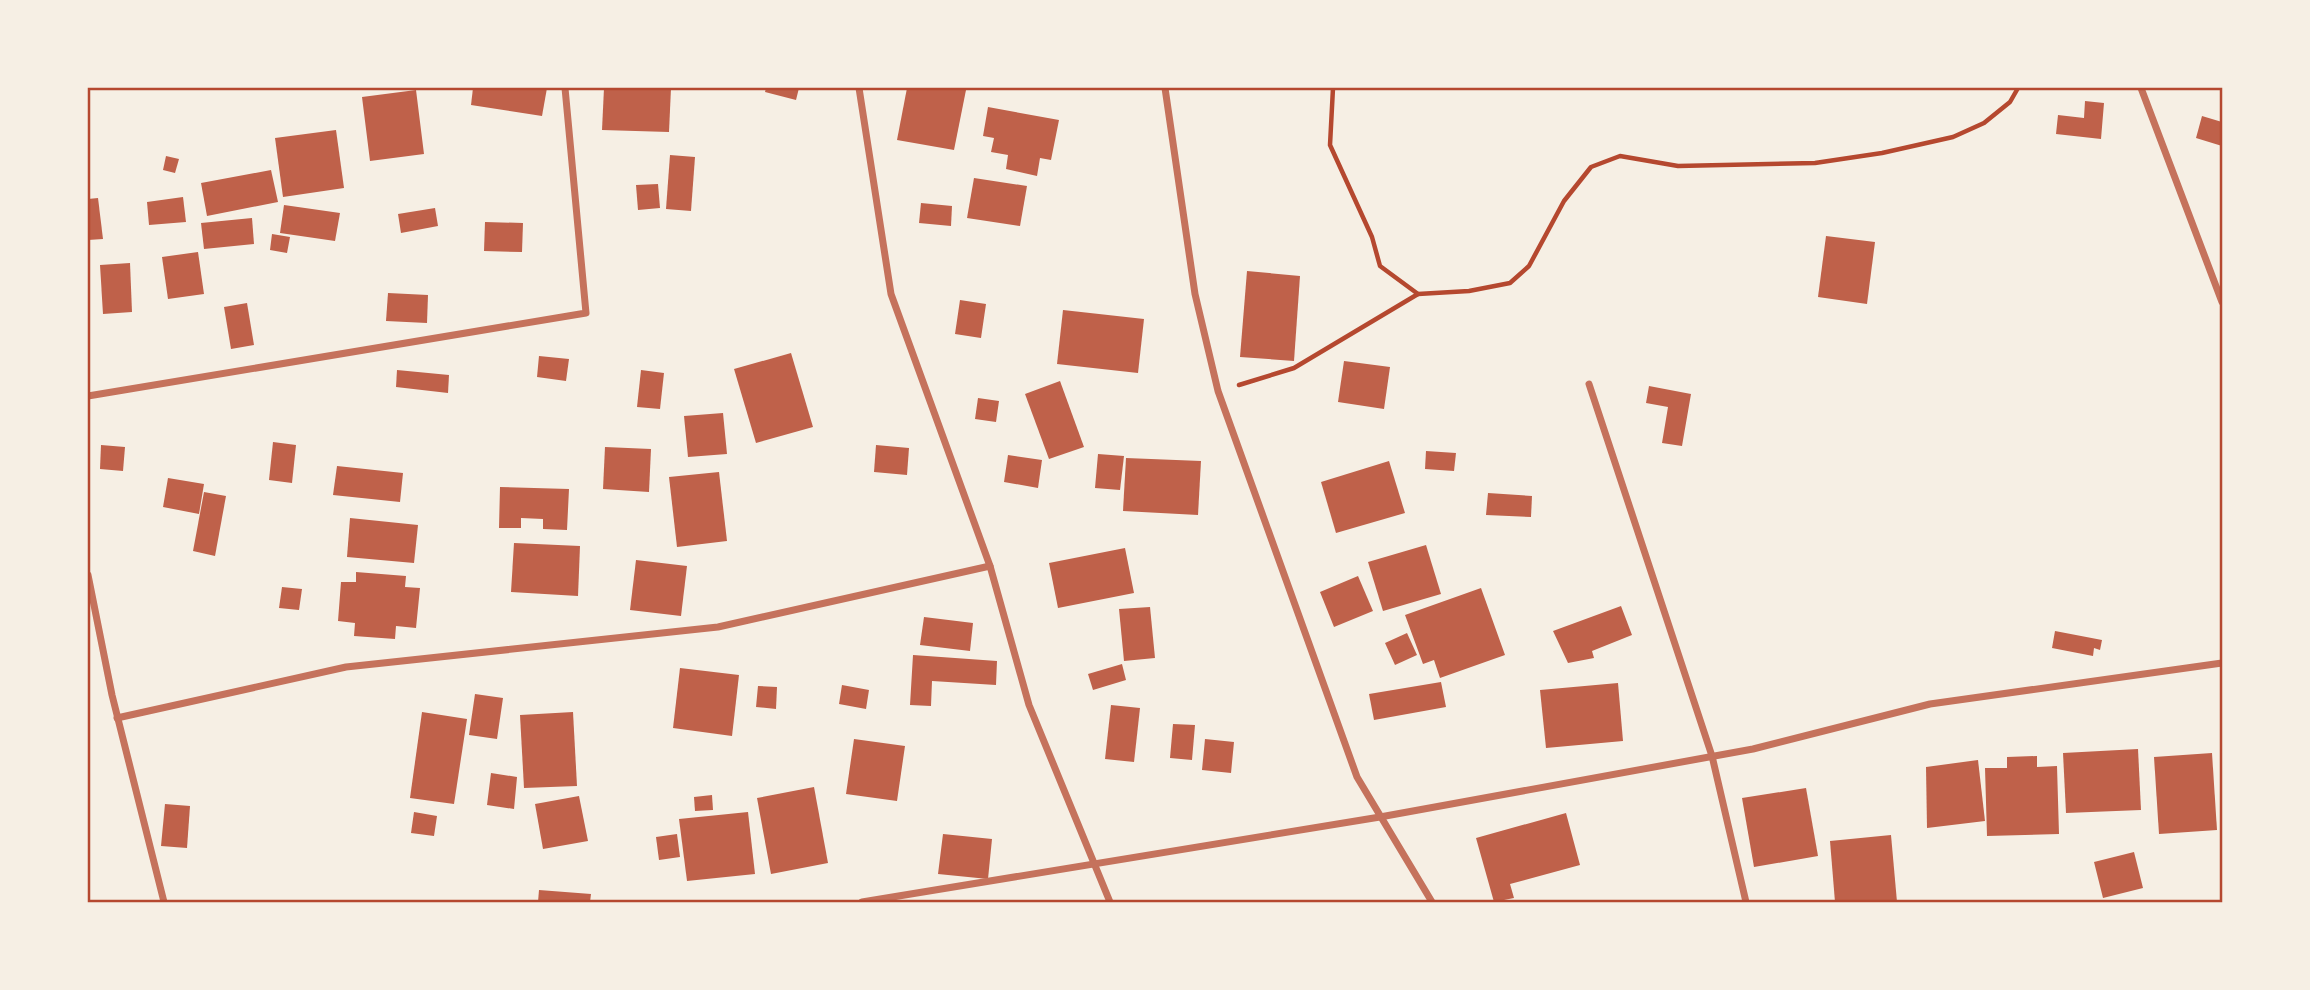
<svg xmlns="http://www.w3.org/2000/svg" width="2310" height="990" font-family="'Zilla Slab',serif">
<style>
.building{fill:#bf614a}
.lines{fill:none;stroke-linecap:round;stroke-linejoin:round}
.path{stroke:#b5482f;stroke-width:4.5}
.minor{stroke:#c5725c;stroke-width:7}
.neatline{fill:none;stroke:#b5482f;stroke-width:2.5}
</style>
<rect width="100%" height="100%" fill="#f6efe4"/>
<g class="building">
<polygon points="473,88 547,88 542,116 471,105"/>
<polygon points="604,88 671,88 669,132 602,130"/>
<polygon points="766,88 799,88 796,100 765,92"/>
<polygon points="907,88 966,90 954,150 897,140"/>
<polygon points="416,90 424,154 370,161 362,97"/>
<polygon points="2085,101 2104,103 2101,139 2056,134 2058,115 2084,118"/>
<polygon points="988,107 1059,120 1051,160 1040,158 1037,176 1006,169 1008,155 991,152 994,138 983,136"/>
<polygon points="2202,116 2222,122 2222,146 2196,138"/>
<polygon points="336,130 344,188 283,197 275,138"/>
<polygon points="670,155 695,157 691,211 666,209"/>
<polygon points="166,156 179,159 175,173 163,170"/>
<polygon points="271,170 278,202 207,216 201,183"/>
<polygon points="974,178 1027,186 1020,226 967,218"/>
<polygon points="658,184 660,208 638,210 636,185"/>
<polygon points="183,197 186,222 149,225 147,202"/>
<polygon points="98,198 103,239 88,240 88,199"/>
<polygon points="921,203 952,206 951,226 919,223"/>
<polygon points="284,205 340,213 335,241 280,233"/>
<polygon points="435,208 438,226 401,233 398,214"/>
<polygon points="252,218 254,244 204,249 201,223"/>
<polygon points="485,222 523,223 522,252 484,251"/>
<polygon points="272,234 290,237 287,253 270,250"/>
<polygon points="1826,236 1875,242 1867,304 1818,297"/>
<polygon points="198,252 204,294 168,299 162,257"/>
<polygon points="130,263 132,312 103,314 100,265"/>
<polygon points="1247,271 1300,276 1294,361 1240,357"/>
<polygon points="388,293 428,295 427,323 386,321"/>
<polygon points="960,300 986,304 981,338 955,334"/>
<polygon points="247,303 254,345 231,349 224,307"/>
<polygon points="1063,310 1144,319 1138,373 1057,364"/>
<polygon points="791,353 813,427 756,443 734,369"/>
<polygon points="539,356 569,359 566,381 537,377"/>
<polygon points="1344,361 1390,367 1384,409 1338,402"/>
<polygon points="397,370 449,375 448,393 396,387"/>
<polygon points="641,370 664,373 660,409 637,407"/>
<polygon points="1060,381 1084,447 1049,459 1025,394"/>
<polygon points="1649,386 1691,394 1682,446 1662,443 1668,407 1646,403"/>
<polygon points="978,398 999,401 996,422 975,419"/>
<polygon points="723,413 727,454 688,457 684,416"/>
<polygon points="273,442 296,445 292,483 269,480"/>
<polygon points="101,445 125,447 123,471 100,469"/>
<polygon points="876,445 909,448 907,475 874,472"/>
<polygon points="605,447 651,449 649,492 603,489"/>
<polygon points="1426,451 1456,453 1454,471 1425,469"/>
<polygon points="1098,454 1124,456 1120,490 1095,488"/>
<polygon points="1008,455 1042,460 1038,488 1004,482"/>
<polygon points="1126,458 1201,461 1198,515 1123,511"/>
<polygon points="1389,461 1405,513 1336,533 1321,482"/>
<polygon points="337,466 403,473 400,502 333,495"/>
<polygon points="719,472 727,541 677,547 669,477"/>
<polygon points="168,478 204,484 199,514 163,507"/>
<polygon points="500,487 569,489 567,530 543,529 543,519 521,518 521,528 499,528"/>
<polygon points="204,492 226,496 215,556 193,551"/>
<polygon points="1488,493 1532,496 1531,517 1486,515"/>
<polygon points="350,518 418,525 414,563 347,557"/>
<polygon points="514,543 580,546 578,596 511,592"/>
<polygon points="1426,545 1441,594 1383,611 1368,562"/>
<polygon points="1125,548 1134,593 1058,608 1049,563"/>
<polygon points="636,560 687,566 681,616 630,610"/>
<polygon points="356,572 406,576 405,587 420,588 416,628 396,626 395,639 354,636 355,623 338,621 341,582 356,582"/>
<polygon points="1358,576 1373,611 1334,627 1320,592"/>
<polygon points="282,587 302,589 299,610 279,608"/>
<polygon points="1481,588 1505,655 1440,678 1434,660 1423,664 1405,615"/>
<polygon points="1621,606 1632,635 1592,651 1594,658 1568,663 1553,631"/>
<polygon points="1150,607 1155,658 1124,661 1119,609"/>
<polygon points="924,617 973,623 970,651 920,645"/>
<polygon points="2055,631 2102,640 2100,650 2094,648 2093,656 2052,648"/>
<polygon points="1407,633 1417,655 1395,665 1385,643"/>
<polygon points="913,655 997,661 996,685 932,681 931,706 910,705"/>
<polygon points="1122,664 1126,680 1093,690 1088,674"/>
<polygon points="680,668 739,675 732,736 673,728"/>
<polygon points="1441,682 1446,707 1374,720 1369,694"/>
<polygon points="1618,683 1623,741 1546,748 1540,690"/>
<polygon points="842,685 869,690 866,709 839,704"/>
<polygon points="758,686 777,687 776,709 756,707"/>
<polygon points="475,694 503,698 497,739 469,735"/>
<polygon points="1111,705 1140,708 1134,762 1105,759"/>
<polygon points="422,712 467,719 454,804 410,798"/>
<polygon points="573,712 577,786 524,788 520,715"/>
<polygon points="1173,724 1195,725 1192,760 1170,758"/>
<polygon points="854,739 905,746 897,801 846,794"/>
<polygon points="1205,739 1234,742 1231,773 1202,770"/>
<polygon points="2138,749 2141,810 2066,813 2063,753"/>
<polygon points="2212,753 2217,830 2159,834 2154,757"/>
<polygon points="2037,756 2037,767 2057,766 2059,834 1987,836 1985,768 2007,768 2007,757"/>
<polygon points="1978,760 1985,821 1927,828 1926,767"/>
<polygon points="491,773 517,777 514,809 487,805"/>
<polygon points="814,787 828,863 771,874 757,798"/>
<polygon points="1806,788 1818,856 1754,867 1742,798"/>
<polygon points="712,795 713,810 695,811 694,797"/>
<polygon points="579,796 588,841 543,849 535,804"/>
<polygon points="165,804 190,806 187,848 161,846"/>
<polygon points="414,812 437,816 434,836 411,833"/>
<polygon points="748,812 755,874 687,881 679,819"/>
<polygon points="1566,813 1580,865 1510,884 1514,898 1494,902 1476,838"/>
<polygon points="677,834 680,857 659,860 656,837"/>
<polygon points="943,834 992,839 988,879 938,874"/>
<polygon points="1891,835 1897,902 1835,902 1830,841"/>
<polygon points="2134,852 2143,888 2103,898 2094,862"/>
<polygon points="539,890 591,894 590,902 538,902"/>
</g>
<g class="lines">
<g class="path">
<polyline points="1333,88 1330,145 1372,237 1380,266 1418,294"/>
<polyline points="1239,385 1294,368 1418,294 1469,291 1510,283 1529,266 1564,201 1591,167 1620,156 1678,166 1815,163 1882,153 1953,137 1984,123 2010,102 2018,88"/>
</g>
<g class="minor">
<polyline points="859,88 891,294 990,566 1029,705 1110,902"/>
<polyline points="1165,88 1195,294 1218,391 1357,777 1432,902"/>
<polyline points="2141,88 2222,302"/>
<polyline points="1589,384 1712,756 1746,902"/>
<polyline points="88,396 586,313 565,88"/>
<polyline points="88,575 112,695 164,902"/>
<polyline points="117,718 346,667 718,627 990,566"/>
<polyline points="862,902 1380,817 1753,749 1930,704 2222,663"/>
</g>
</g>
<rect width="2310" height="990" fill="none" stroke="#f6efe4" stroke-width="178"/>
<rect x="89" y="89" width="2132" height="812" class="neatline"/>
</svg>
